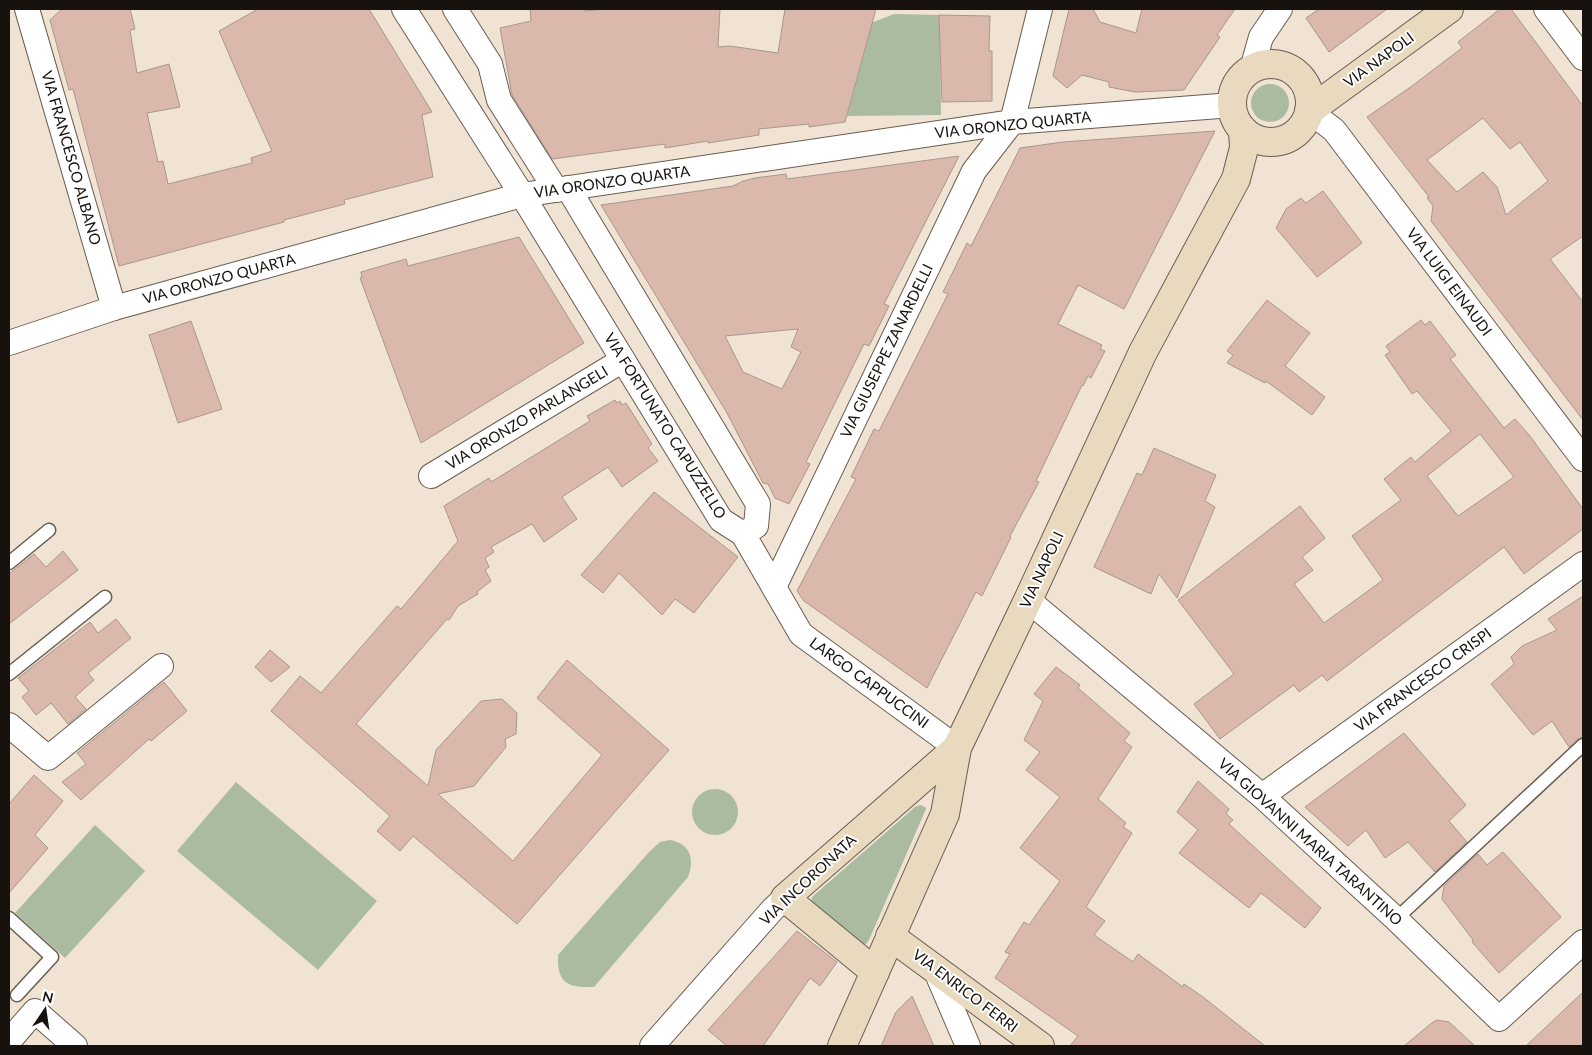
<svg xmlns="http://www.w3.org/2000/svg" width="1592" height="1055" font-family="Lato,sans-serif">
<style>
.green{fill:#aabba1}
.building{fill:#dab9ac;stroke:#a9968e;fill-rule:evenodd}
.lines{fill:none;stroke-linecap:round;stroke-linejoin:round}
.lane-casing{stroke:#695d50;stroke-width:15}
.street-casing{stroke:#695d50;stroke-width:26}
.secondary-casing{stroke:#695d50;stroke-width:30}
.lane{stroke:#fff;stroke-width:12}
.street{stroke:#fff;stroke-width:24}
.secondary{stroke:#e8d9bf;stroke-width:28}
.labels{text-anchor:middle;stroke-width:4;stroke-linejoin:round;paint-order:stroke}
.street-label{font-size:15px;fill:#17120d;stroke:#fff}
</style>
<rect width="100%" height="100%" fill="#f1e3d3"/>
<g class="green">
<polygon points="894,14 940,15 941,115 847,116 871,23"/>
<circle cx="1270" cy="103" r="19"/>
<polygon points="236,782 377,901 318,970 177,851"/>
<circle cx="715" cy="812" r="23"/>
<polygon points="920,805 925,807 926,809 869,940 866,944 863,945 811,902 812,897 915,807"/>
<polygon points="95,825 145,871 65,958 15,913"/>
<path d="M670 840C690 844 695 858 688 877L594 987C567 988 557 983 558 955L650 851 660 842Z"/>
</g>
<g class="building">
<polygon points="62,9 130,9 135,29 130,30 137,73 169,64 180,107 147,113 158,162 163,161 168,184 252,163 251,158 272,151 243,87 219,31 258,9 369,9 432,112 422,115 433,177 344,200 345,204 284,220 284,222 119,266 73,89 69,90 50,20"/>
<polygon points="530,9 583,9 584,11 607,9 720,9 718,47 730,46 778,53 785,9 876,9 845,122 809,127 809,124 759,129 759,135 708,143 708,141 665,148 665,144 552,159 512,95 500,28 531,21"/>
<polygon points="1069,9 1093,9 1100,22 1136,33 1142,9 1235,9 1217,35 1220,37 1184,90 1135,92 1109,87 1109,82 1082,75 1067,88 1053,76"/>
<polygon points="1319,9 1387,9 1329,52 1306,18"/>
<path d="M1500 9H1511L1583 106V236L1550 259 1583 302V420L1431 221 1433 206 1427 198 1429 197 1367 117 1412 86 1462 48 1458 42ZM1483 118 1510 149 1520 142 1548 181 1506 215 1497 187 1483 172 1457 192 1427 160Z"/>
<polygon points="939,15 990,16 989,51 992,51 992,101 942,102"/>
<polygon points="1215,131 1124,309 1078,285 1058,324 1102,345 1100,349 1105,351 1091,378 1088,376 1083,386 1082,385 1036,481 1039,482 1010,536 1011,537 982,596 976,592 927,688 804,601 797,591 856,479 851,477 874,429 879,431 948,294 943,292 967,243 971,246 1020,148 1063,142"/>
<path d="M959 156 884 304 889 306 869 346 864 344 806 462 810 464 789 504 775 498 768 484 763 483 727 413 601 205 733 186 743 181 755 178 786 174 787 179ZM798 329 791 347 801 352 782 389 743 372 725 336Z"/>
<polygon points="1323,191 1362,243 1317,277 1276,228 1286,209 1301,198 1306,203"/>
<polygon points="519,237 584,343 421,443 360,278 362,277 361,272 406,259 408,266"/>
<polygon points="1267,300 1310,333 1285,366 1325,397 1312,415 1266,381 1265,383 1227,363 1233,355 1227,351"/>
<path d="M1421 320 1425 325 1430 321 1456 355 1450 359 1504 428 1515 419 1530 436 1583 509V529L1524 574 1504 547 1327 681 1322 675 1299 692 1294 685 1220 739 1194 704 1234 674 1178 600 1300 506 1325 538 1302 557 1313 570 1294 584 1324 623 1383 580 1352 536 1401 500 1384 479 1411 457 1415 462 1451 431 1417 391 1412 394 1385 355 1390 352 1386 346ZM1480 434 1514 477 1458 516 1427 476Z"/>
<polygon points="191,321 222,409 178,423 149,335"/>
<polygon points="615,400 617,403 620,401 622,405 626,403 652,444 648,448 658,461 622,487 608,467 562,497 577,519 544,542 532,524 491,547 494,552 485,558 489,567 485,570 491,581 477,592 478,594 458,606 449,620 447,619 356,724 428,786 436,750 481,701 502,699 517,713 516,734 505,739 506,747 474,786 438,794 513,861 602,755 537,698 567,660 669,750 517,924 413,836 400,851 377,831 390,816 271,711 300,676 321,693 397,606 401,609 458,541 444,506 489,478 491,482 590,421 587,416"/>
<polygon points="1154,448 1216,475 1205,501 1215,507 1177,598 1159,574 1151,594 1094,567 1137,473 1142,475"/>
<polygon points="654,492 738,557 694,613 675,599 662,615 619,573 603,593 581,575"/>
<polygon points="63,551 78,570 9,624 9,574 34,554 46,567"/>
<polygon points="1583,596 1583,737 1578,739 1569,747 1552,721 1533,735 1491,684 1514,664 1511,657 1522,646 1557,630 1548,619"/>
<polygon points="116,619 131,638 88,673 94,680 75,697 86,709 68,724 51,703 36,715 22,697 29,691 18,678 90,622 98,633"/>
<polygon points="270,650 290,667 271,682 255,667"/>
<polygon points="1056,667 1080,685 1078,688 1130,733 1124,741 1132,747 1098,799 1126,823 1123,827 1132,833 1086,907 1105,921 1094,935 1133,962 1138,954 1183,987 1184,984 1203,997 1265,1046 1070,1046 1078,1036 995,978 1010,954 1005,952 1024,922 1029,925 1060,881 1020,848 1060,797 1026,770 1040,752 1024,740 1043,701 1034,694"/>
<polygon points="164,682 187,711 151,741 149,739 81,800 62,782 86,764 77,753"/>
<polygon points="1404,733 1466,805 1449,821 1467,842 1435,872 1408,842 1385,858 1366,830 1348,846 1305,807"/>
<polygon points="34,775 63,801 35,835 48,848 9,893 9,804"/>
<polygon points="1198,781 1229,809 1226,814 1233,820 1229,824 1321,908 1305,928 1261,893 1249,908 1179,853 1198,830 1177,812"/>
<polygon points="1503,852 1561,917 1499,973 1472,942 1473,940 1442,899 1444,886 1478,854 1487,865"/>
<polygon points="797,931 837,962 820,986 810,978 763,1046 727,1046 708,1030"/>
<polygon points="1583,992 1583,1046 1526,1046"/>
<polygon points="912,996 934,1046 881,1046 896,1012"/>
<polygon points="1437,1020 1449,1022 1475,1046 1404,1046 1433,1022"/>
</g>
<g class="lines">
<defs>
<g id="lane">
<polyline points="9,563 49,530"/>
<polyline points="9,674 105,597"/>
<polyline points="9,918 52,957 17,995"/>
<polyline points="1396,919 1583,745"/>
</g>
<g id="street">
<polyline points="27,9 114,308"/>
<polyline points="404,9 522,195 721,520 743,534 756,526 758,504 568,188"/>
<polyline points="455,9 490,64 499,100 556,190"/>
<polyline points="1546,9 1583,58"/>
<polyline points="1252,69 1261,37 1280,9"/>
<polyline points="1309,111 1334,130 1583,459"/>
<polyline points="9,343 114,308 522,195 1012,122 1232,105"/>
<polyline points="431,476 623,360"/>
<polyline points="743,534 801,634 957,748"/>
<polyline points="774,587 974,171 1012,122 1040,9"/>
<polyline points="1028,600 1262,796 1396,919 1499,1019 1583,942"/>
<polyline points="9,725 48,758 161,666"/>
<polyline points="1262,796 1583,564"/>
<polyline points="935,969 968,1046"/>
<polyline points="9,1041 35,1011 75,1046"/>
<polyline points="652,1046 773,909 785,898"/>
</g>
<g id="secondary">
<circle cx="1271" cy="103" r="39"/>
<polyline points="1309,111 1449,9"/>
<polyline points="890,936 1040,1046"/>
<polyline points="875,972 785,898 957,748"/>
<polyline points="842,1046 945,814 957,748 1028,600 1143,352 1236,179 1244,148 1243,130"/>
</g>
</defs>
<use href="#lane" class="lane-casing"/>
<use href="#street" class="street-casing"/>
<use href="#secondary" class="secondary-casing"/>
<use href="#lane" class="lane"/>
<use href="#street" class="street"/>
<use href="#secondary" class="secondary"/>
</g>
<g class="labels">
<g class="street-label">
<text transform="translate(1379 60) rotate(-36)" y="5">VIA NAPOLI</text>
<text transform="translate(1013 125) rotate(-6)" y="5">VIA ORONZO QUARTA</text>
<text transform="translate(71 158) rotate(74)" y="5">VIA FRANCESCO ALBANO</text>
<text transform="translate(612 182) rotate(-8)" y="5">VIA ORONZO QUARTA</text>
<text transform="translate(219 279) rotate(-15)" y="5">VIA ORONZO QUARTA</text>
<text transform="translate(1449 282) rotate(53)" y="5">VIA LUIGI EINAUDI</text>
<text transform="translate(887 351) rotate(-64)" y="5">VIA GIUSEPPE ZANARDELLI</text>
<text transform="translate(527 418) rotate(-31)" y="5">VIA ORONZO PARLANGELI</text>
<text transform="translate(665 426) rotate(58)" y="5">VIA FORTUNATO CAPUZZELLO</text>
<text transform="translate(1042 570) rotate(-65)" y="5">VIA NAPOLI</text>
<text transform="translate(1423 680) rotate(-36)" y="5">VIA FRANCESCO CRISPI</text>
<text transform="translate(869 683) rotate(36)" y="5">LARGO CAPPUCCINI</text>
<text transform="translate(1310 842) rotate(42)" y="5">VIA GIOVANNI MARIA TARANTINO</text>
<text transform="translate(808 880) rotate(-43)" y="5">VIA INCORONATA</text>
<text transform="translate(965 991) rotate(37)" y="5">VIA ENRICO FERRI</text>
</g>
</g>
<rect width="1592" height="1055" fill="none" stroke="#17120d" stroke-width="20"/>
<g transform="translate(45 1010) rotate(13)" stroke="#ffffff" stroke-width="4" paint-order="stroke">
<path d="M0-4L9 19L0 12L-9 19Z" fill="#17120d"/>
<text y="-8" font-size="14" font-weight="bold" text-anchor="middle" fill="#17120d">N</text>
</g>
</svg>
